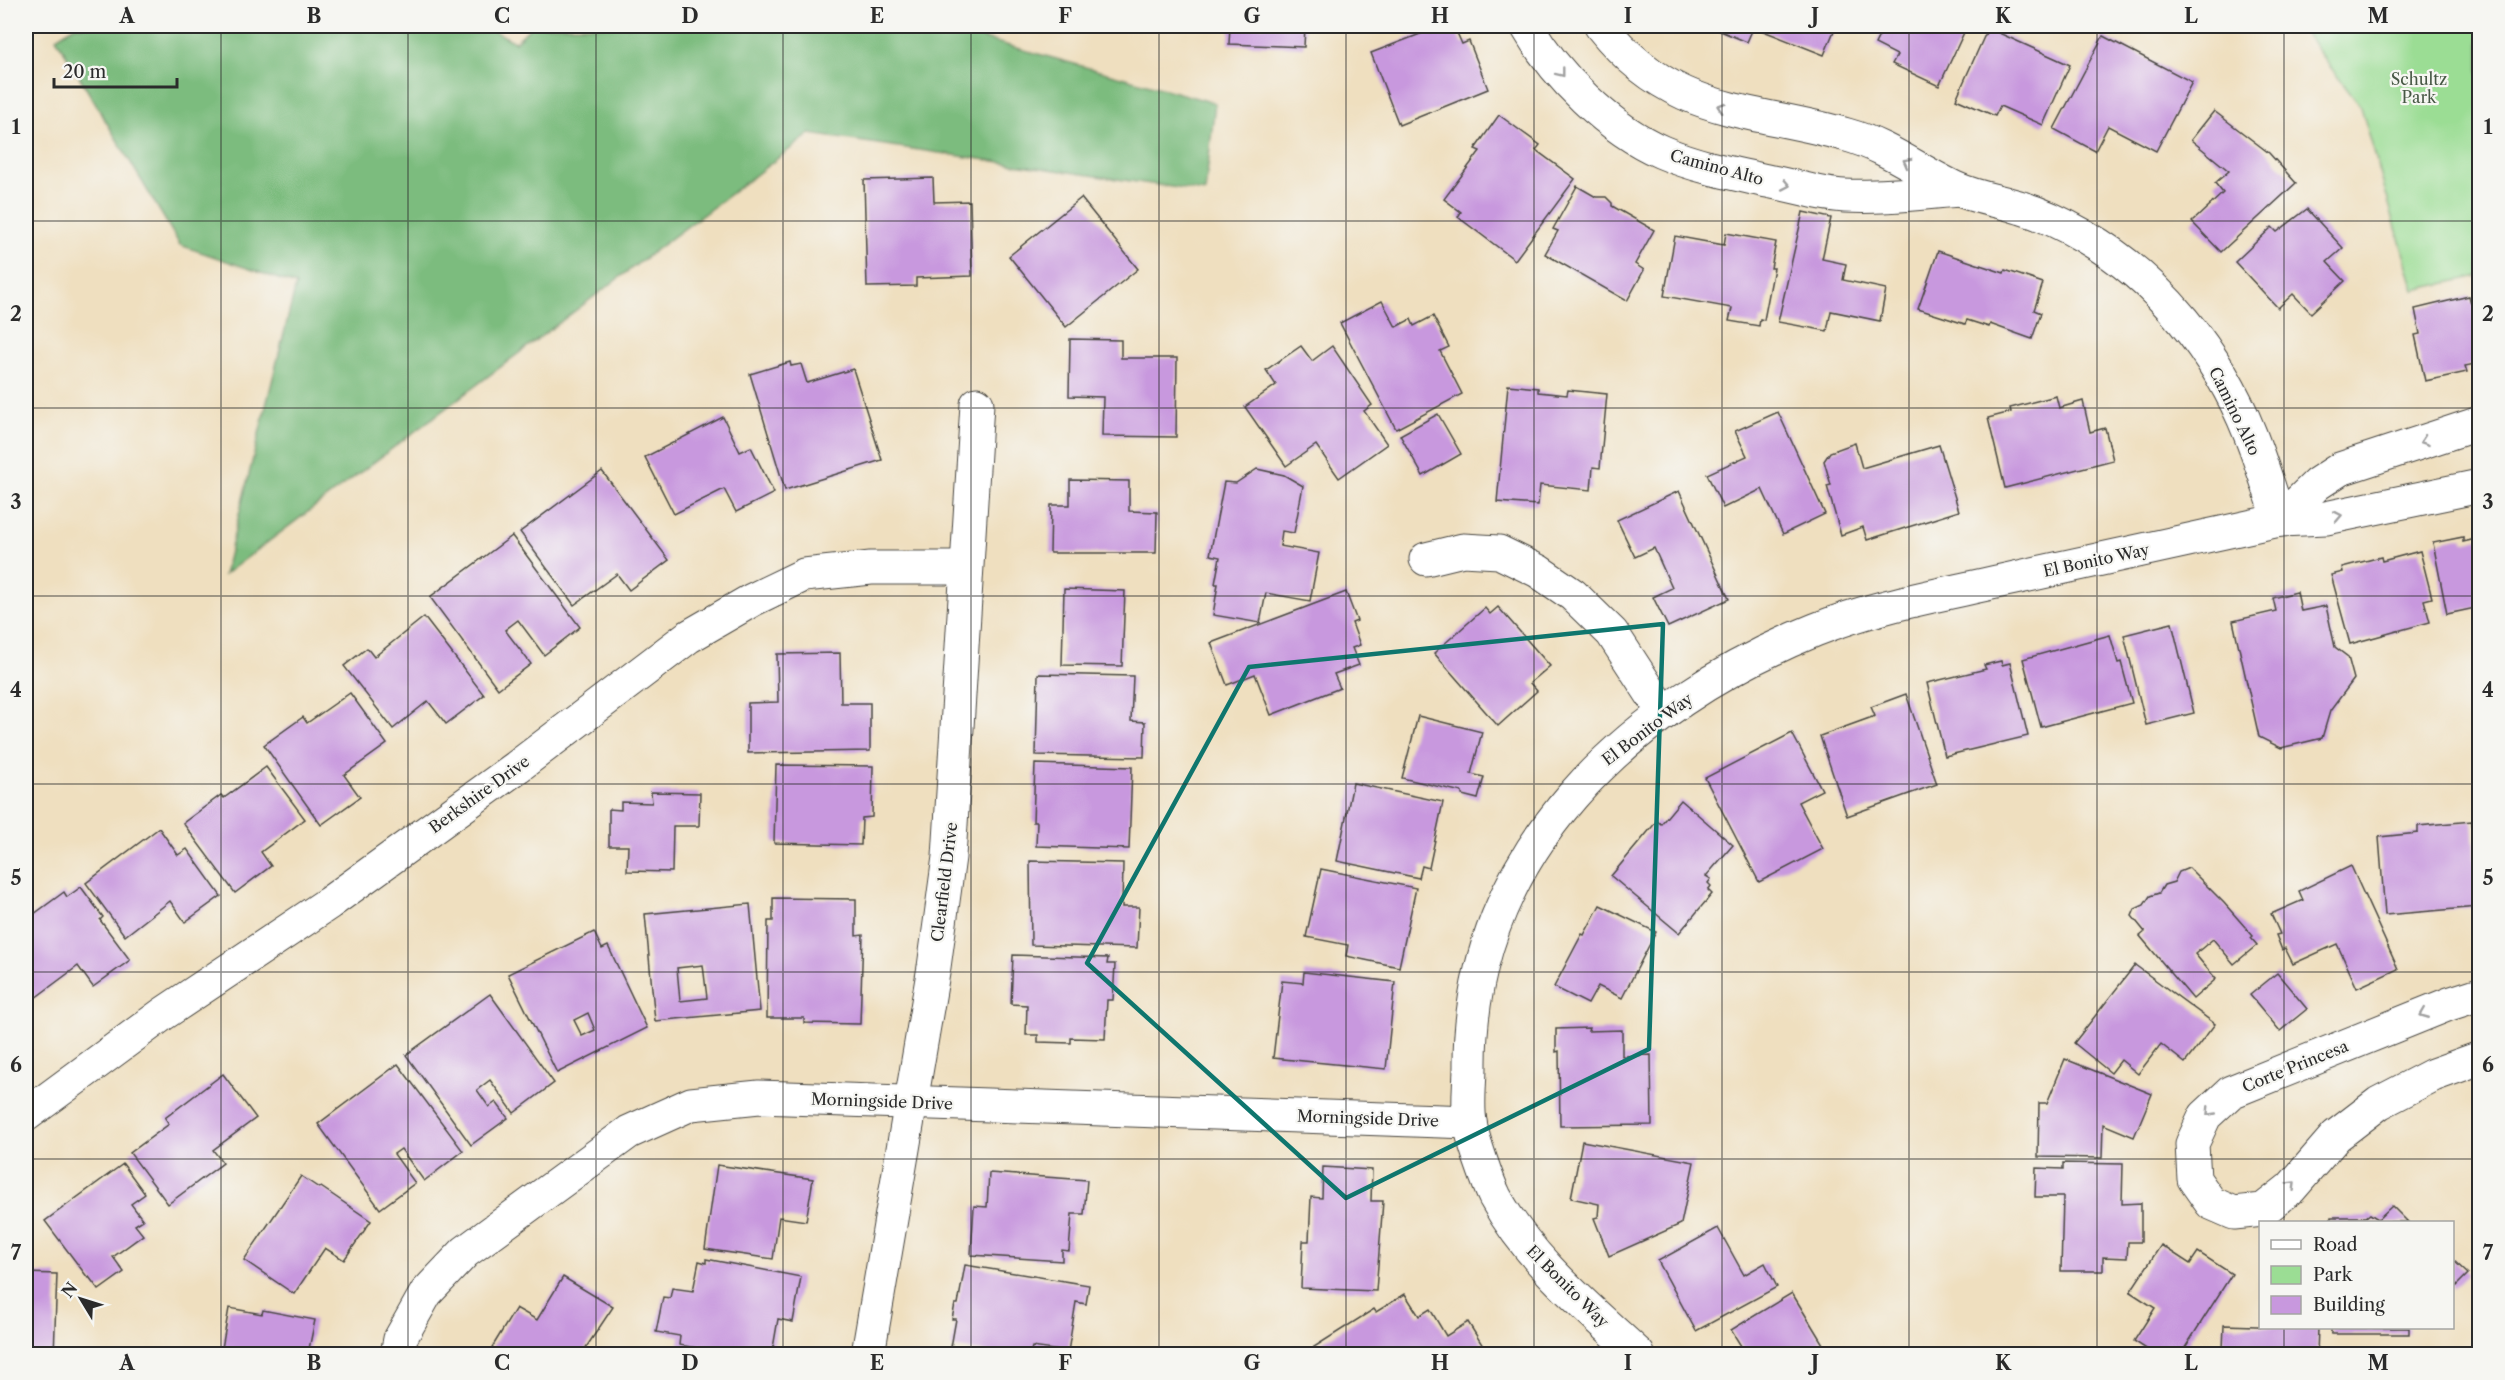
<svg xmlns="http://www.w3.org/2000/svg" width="2505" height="1380" font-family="'Libre Caslon Text',serif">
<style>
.green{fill:#9bdd94;stroke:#638460;stroke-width:1.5}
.forest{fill:#7cbc7e;stroke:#547454;stroke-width:1.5}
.building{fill:#c898de;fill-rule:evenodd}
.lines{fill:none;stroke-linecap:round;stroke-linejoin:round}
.minor-casing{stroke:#484641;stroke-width:35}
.minor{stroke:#fff;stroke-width:33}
.oneway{stroke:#a0a0a0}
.marked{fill:none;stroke:#0f766e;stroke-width:4.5;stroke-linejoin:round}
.grid{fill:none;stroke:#2b2b2b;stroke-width:1.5;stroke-opacity:0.55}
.labels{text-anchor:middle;stroke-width:4.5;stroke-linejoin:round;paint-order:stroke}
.park-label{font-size:16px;fill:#475845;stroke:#f6f6f2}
.street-label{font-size:16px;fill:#2b2b2b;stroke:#f6f6f2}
.neatline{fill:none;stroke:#2b2b2b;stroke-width:2}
.grid-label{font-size:20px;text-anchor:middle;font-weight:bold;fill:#2b2b2b}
</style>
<rect width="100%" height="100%" fill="#f6f6f2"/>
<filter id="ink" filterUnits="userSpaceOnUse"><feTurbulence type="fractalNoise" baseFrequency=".0167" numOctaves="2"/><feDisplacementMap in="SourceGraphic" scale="12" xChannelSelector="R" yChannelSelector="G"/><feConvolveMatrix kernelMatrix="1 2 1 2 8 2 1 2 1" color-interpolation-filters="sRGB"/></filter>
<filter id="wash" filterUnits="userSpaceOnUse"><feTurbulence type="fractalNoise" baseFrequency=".008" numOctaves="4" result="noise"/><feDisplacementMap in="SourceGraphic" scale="24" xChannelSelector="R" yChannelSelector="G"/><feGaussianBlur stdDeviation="1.35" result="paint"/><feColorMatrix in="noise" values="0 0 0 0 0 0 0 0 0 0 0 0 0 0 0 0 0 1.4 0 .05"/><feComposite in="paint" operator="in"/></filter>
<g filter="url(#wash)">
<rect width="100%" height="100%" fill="#efdfbf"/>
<polygon class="green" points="2299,26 2479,26 2479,276 2414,290 2361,107"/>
<polygon class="forest" points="75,26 485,26 515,42 532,26 938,26 1215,103 1205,192 810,134 224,575 296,285 180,245 56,38"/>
<g id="blocks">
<g class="building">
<polygon points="1230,26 1305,26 1304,47 1229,44"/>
<polygon points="1441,26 1454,26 1462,44 1469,41 1488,89 1399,125 1371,53"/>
<polygon points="1720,26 1754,26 1747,42 1718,30"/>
<polygon points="1763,26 1836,26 1824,55 1761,30"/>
<polygon points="1884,26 1967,26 1939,86 1892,64 1897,55 1875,44"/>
<polygon points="1988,28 2070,65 2043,125 2000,106 1995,116 1956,99"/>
<polygon points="2103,36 2192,82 2156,151 2108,126 2095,151 2054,129"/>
<polygon points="2214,111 2269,153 2296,183 2221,252 2192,222 2223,193 2215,183 2229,171 2191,140"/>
<polygon points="1499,115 1540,145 1536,150 1575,179 1515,260 1458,217 1461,212 1444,199 1480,151 1475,149"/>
<polygon points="933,178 934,202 970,201 972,276 916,278 916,286 867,287 864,180"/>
<polygon points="1577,186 1596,197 1606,197 1612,203 1612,206 1654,230 1635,264 1644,270 1627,301 1545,254 1558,231 1553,229"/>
<polygon points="1081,198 1138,269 1066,327 1009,256"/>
<polygon points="2307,209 2343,248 2327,262 2345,281 2311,313 2293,294 2278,308 2235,262 2272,227 2277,232"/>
<polygon points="1803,212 1831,218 1822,259 1846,264 1843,280 1886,289 1880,321 1831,311 1827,331 1778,322"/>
<polygon points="1726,233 1776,242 1771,268 1774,268 1764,320 1760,319 1759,326 1729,321 1732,308 1664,296 1675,236 1724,245"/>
<polygon points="1938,251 2004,273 2005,270 2043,283 2034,310 2041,313 2032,339 1990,324 1989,327 1967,320 1965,324 1918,309"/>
<polygon points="2469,296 2471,303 2480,301 2480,363 2465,366 2467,372 2425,381 2415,335 2420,334 2415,309"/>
<polygon points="1382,301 1396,327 1411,319 1414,326 1433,316 1449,347 1440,351 1462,394 1396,429 1340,323"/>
<polygon points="1070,339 1121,340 1121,358 1177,358 1176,437 1102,436 1103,397 1069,396"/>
<polygon points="1301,346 1312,361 1332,346 1372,405 1364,411 1387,444 1339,478 1316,445 1286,466 1245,407 1276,385 1266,370"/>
<polygon points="790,362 791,366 801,364 807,383 853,369 882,460 785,490 750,374"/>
<polygon points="1508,385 1538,388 1538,392 1567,395 1568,390 1607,394 1600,468 1593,467 1591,490 1540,485 1538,505 1497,502"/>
<polygon points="2056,396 2059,408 2083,401 2090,432 2105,428 2113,460 2005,488 1988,418 2011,412 2010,408"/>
<polygon points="1778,412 1825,514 1783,534 1762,489 1723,508 1707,474 1747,456 1735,431"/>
<polygon points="1438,414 1461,454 1423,476 1400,435"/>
<polygon points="723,417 740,452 751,447 774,493 736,512 724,489 674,514 645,457"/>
<polygon points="1855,443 1862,468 1939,445 1959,511 1867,540 1863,527 1841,535 1827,486 1831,485 1824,461 1830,452"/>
<polygon points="1257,469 1284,475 1303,486 1294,533 1282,531 1280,546 1319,553 1310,601 1266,593 1260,623 1213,615 1218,584 1215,584 1220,557 1210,555 1224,482 1236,483"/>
<polygon points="602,471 669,560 629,590 617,574 574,605 520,532"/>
<polygon points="1070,480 1129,481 1129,511 1157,512 1156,553 1050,553 1051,505 1070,505"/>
<polygon points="1679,491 1729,599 1668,627 1653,597 1672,588 1654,548 1635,557 1617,520"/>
<polygon points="512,536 580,627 544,655 518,620 505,630 531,664 498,689 430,597"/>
<polygon points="2463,537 2463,542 2480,538 2480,607 2447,614 2433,543"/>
<polygon points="2420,551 2432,598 2424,600 2430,622 2350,644 2331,575 2343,572 2342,567 2381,557 2382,561"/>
<polygon points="1064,589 1125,591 1122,666 1062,665"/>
<polygon points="1346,592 1357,621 1352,623 1360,645 1352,648 1359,665 1334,674 1340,688 1271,715 1255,674 1227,685 1211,643"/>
<polygon points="2297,592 2301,611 2326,606 2335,647 2348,657 2354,679 2330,711 2322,738 2281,748 2259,737 2233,621 2276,611 2273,598"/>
<polygon points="1498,607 1550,666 1530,683 1537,691 1498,726 1434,653 1485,608 1490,614"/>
<polygon points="424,617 484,695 446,724 428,701 393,729 344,666 367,648 374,657"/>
<polygon points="2172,623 2194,713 2146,725 2124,635"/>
<polygon points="2110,635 2118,663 2121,662 2132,703 2041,727 2023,659"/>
<polygon points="840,653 841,703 870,703 870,751 748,753 748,703 778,702 777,654"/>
<polygon points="2001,661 2002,665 2010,663 2028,736 1945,756 1927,683 1986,669 1984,665"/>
<polygon points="1038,674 1133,676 1131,721 1145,722 1144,757 1036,755"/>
<polygon points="350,693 387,744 344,775 360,797 321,825 264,745 303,717 307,723"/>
<polygon points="1906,694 1937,784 1847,816 1820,736 1875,716 1871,707"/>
<polygon points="1418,716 1482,732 1471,774 1484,777 1478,799 1462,795 1462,792 1402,778"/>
<polygon points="1792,733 1822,790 1798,802 1823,849 1759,882 1705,778"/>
<polygon points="1035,764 1132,767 1129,849 1036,846 1037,822 1033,822"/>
<polygon points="776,765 873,766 872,817 862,818 861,845 774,843"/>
<polygon points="266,767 305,819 261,852 271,866 235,893 183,823 221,795 224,798"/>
<polygon points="1353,783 1443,802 1429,868 1422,866 1419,878 1337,861"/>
<polygon points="651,792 700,793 699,826 673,826 672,872 627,871 628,846 609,846 609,809 621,810 621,802 652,803"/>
<polygon points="1681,800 1733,845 1706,876 1711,879 1708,883 1711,886 1708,890 1712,894 1679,933 1611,876 1657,821 1661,824"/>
<polygon points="2472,821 2478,907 2385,915 2379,837 2418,833 2418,826"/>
<polygon points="159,828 178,855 187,849 221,896 185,922 170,901 125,936 86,883"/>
<polygon points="1030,861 1123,863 1122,907 1139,907 1137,948 1031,945"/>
<polygon points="2351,866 2398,969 2357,988 2337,944 2293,964 2285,948 2282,950 2276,935 2280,934 2271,914 2303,900 2299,891"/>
<polygon points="2189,868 2224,903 2253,936 2251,938 2257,945 2234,964 2213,939 2195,954 2216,979 2193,999 2140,936 2145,932 2132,916 2135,909 2144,905 2150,896 2159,893 2164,885 2174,882 2179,872"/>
<polygon points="1321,869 1416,888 1399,967 1346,956 1348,945 1306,937"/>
<polygon points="81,887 103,917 100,920 130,960 93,987 78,966 35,998 26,985 26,920 64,892 67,897"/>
<polygon points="773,898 856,899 856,936 863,935 860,1024 804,1023 804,1018 767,1018 768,921 773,921"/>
<path d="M750 904 760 1011 655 1021 645 914ZM703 965 707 998 680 1001 677 968Z"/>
<polygon points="1600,905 1656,932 1622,998 1598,986 1588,1004 1554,987 1582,934 1584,935"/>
<path d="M594 932 602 949 608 946 647 1028 557 1073 508 974ZM588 1013 595 1030 582 1036 574 1020Z"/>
<polygon points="1013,955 1108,958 1107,964 1115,964 1113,1000 1107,1000 1105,1039 1071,1038 1071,1043 1038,1042 1038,1035 1026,1035 1027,1005 1011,1004"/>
<polygon points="2135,965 2215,1024 2185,1063 2161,1044 2138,1074 2121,1060 2111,1073 2074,1043"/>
<polygon points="1304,972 1395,982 1386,1069 1273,1058 1282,981 1303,983"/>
<polygon points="2277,973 2307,1009 2280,1031 2250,995"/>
<polygon points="490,994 554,1083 514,1113 490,1080 477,1090 489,1107 496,1102 508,1118 471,1145 406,1055"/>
<polygon points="1589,1028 1588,1031 1622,1030 1622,1056 1651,1055 1652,1125 1560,1126 1559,1051 1556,1052 1556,1029"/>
<polygon points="2065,1059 2152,1094 2134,1137 2103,1124 2102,1158 2038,1157 2039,1103 2047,1103"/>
<polygon points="398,1064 463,1151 424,1181 401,1149 394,1154 415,1183 380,1209 318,1124"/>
<polygon points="223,1074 256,1118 213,1150 223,1163 168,1204 130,1153 169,1124 165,1118"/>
<polygon points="1582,1141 1694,1162 1681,1224 1609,1256 1594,1218 1598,1217 1599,1204 1571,1198"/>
<polygon points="2063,1163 2123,1164 2122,1204 2141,1203 2141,1242 2128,1242 2127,1258 2103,1257 2103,1271 2061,1271 2063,1197 2035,1197 2036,1168 2063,1169"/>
<polygon points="123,1164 145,1194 131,1204 143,1220 135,1225 143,1235 113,1257 124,1272 99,1290 89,1277 88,1278 45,1221"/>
<polygon points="717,1165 813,1179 806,1221 779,1217 773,1259 705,1249"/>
<polygon points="1323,1167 1372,1170 1371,1201 1383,1201 1376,1291 1301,1288 1303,1241 1309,1241 1311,1197 1322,1198"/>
<polygon points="989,1173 1087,1180 1084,1214 1072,1214 1069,1251 1062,1250 1062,1261 971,1255 974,1206 987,1207"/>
<polygon points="301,1176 319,1188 321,1187 371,1221 344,1260 325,1248 294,1294 244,1260"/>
<polygon points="2392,1206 2408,1222 2331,1222 2331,1217 2366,1217 2370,1214 2378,1219"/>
<polygon points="1718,1228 1744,1275 1765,1263 1777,1287 1696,1331 1658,1261"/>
<polygon points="2161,1245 2190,1264 2198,1252 2232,1274 2181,1354 2154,1354 2134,1341 2155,1308 2130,1292"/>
<polygon points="706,1259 801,1277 793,1322 778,1319 772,1354 733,1354 679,1345 680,1336 656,1332 663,1297 670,1298 672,1288 693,1291 699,1261 706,1263"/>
<polygon points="2452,1259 2468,1274 2452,1290"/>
<polygon points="965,1265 1089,1285 1086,1304 1076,1302 1068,1352 1032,1347 1030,1354 997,1354 951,1347 956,1319 952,1319 955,1304 958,1304"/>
<polygon points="26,1273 57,1274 54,1354 26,1354"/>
<polygon points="563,1277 613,1307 585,1349 589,1351 587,1354 500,1354 491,1349 516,1308 537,1320"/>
<polygon points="1792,1293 1829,1354 1746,1354 1731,1330"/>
<polygon points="1405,1294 1419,1316 1430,1309 1446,1336 1468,1322 1488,1354 1303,1354 1374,1309 1376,1312"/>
<polygon points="229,1308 262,1314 263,1310 315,1320 308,1354 221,1354"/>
<polygon points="2224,1325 2318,1328 2317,1354 2212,1354 2212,1348 2223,1349"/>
<rect x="2331" y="1328" width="78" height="6"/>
</g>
</g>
</g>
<g filter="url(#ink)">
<use href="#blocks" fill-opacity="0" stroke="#484641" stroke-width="1.5"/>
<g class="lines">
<defs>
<g id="minor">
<path d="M1527 26C1555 75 1609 129 1662 152 1697 167 1735 174 1772 182 1796 186 1820 195 1844 196 1882 198 1920 193 1958 190"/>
<path d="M1601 26C1673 117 1747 107 1847 135 1887 146 1920 172 1957 189 1977 198 2001 201 2022 208 2042 214 2065 225 2084 236 2159 279 2218 353 2250 434 2261 462 2270 491 2280 520"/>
<polyline points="2280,520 2317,484 2340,469 2480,423"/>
<polyline points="1426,559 1463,550 1499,552 1538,571 1573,595 1612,633 1664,713"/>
<polyline points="2480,994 2449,1004 2231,1092 2205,1116 2192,1144 2194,1179 2211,1203 2234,1213 2263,1210 2291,1188 2336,1136 2379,1103 2433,1075 2480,1058"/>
<polyline points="26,1115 163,1014 329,903 517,767 688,637 752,600 804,575 871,568 966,568"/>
<polyline points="397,1354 400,1339 426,1293 465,1252 629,1132 691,1104 759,1097 1470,1122"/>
<polyline points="868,1354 934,967 949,857 977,404"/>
<path d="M1638 1354C1586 1306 1529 1260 1495 1197 1488 1183 1472 1138 1470 1122 1467 1105 1470 1084 1470 1065 1469 852 1630 705 1815 630 1874 606 1939 595 2001 581 2094 561 2187 540 2280 520L2326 518 2480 486"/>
</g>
</defs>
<use href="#minor" class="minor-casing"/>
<use href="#minor" class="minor"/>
</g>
<defs><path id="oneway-chevron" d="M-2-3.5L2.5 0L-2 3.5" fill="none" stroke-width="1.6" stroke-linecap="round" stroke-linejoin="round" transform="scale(1.5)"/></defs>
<g class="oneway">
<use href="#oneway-chevron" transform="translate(1561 73) rotate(52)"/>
<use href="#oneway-chevron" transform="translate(1721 107) rotate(-162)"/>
<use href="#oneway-chevron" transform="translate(1907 162) rotate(-151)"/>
<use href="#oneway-chevron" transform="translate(1786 185) rotate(11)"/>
<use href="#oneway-chevron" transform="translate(2424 441) rotate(161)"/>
<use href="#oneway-chevron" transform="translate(2338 516) rotate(-11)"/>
<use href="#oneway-chevron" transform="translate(2424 1014) rotate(158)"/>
<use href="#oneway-chevron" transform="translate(2210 1112) rotate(134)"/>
<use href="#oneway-chevron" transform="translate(2292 1185) rotate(-45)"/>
</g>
</g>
<path class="marked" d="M1663 624 1649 1049 1346 1198 1087 963 1249 667Z"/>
<path class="grid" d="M221 26V1354M408 26V1354M596 26V1354M783 26V1354M971 26V1354M1159 26V1354M1346 26V1354M1534 26V1354M1722 26V1354M1909 26V1354M2097 26V1354M2284 26V1222M26 221H2480M26 408H2480M26 596H2480M26 784H2480M26 972H2480M26 1159H2480M2284 1328V1354"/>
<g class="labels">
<g class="park-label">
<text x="2419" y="85">Schultz<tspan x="2419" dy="18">Park</tspan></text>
</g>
<g class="street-label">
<text transform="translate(1717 167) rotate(15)" y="6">Camino Alto</text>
<text transform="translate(2235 411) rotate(64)" y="6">Camino Alto</text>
<text transform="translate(2096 560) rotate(-12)" y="6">El Bonito Way</text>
<text transform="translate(1647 729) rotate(-37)" y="6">El Bonito Way</text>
<text transform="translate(479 794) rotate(-36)" y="6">Berkshire Drive</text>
<text transform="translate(944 882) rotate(-83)" y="6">Clearfield Drive</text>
<text transform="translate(2295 1066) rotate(-22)" y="6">Corte Princesa</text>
<text transform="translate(882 1101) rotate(2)" y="6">Morningside Drive</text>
<text transform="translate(1368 1118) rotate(2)" y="6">Morningside Drive</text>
<text transform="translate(1568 1286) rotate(45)" y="6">El Bonito Way</text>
</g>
</g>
<rect width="2505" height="1380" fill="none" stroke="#f6f6f2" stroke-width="66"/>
<rect x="2259" y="1221" width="195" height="108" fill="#f6f6f2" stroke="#a5a5a2" stroke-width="1.5"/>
<rect x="2271" y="1240" width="30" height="9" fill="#ffffff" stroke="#a5a5a2" stroke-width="1.5"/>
<text x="2313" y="1251" font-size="18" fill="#2b2b2b">Road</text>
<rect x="2271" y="1266" width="30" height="18" fill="#9bdd94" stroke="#a5a5a2" stroke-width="1.5"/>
<text x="2313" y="1281" font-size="18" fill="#2b2b2b">Park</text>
<rect x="2271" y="1296" width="30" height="18" fill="#c898de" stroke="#a5a5a2" stroke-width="1.5"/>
<text x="2313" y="1311" font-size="18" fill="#2b2b2b">Building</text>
<g transform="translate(81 1299) rotate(308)" stroke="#f6f6f2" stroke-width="4.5" paint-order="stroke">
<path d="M0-4.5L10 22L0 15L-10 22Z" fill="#2b2b2b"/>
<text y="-9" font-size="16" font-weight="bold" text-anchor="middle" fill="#2b2b2b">N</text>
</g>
<path d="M54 78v9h123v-9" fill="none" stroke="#2b2b2b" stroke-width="3"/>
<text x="63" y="78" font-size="18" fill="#2b2b2b" stroke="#f6f6f2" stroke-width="4.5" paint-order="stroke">20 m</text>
<rect x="33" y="33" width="2439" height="1314" class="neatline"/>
<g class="grid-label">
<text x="127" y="23">A</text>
<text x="314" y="23">B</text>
<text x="502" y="23">C</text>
<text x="690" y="23">D</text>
<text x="877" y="23">E</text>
<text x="1065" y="23">F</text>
<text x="1252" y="23">G</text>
<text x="1440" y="23">H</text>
<text x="1628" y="23">I</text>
<text x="1815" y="23">J</text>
<text x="2003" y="23">K</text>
<text x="2191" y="23">L</text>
<text x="2378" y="23">M</text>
<text x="16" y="134">1</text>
<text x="2488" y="134">1</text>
<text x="16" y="321">2</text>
<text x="2488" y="321">2</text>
<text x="16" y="509">3</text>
<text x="2488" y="509">3</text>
<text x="16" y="697">4</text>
<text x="2488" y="697">4</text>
<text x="16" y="885">5</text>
<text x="2488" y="885">5</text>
<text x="16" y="1072">6</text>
<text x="2488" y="1072">6</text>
<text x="16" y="1260">7</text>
<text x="2488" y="1260">7</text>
<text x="127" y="1370">A</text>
<text x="314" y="1370">B</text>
<text x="502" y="1370">C</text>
<text x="690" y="1370">D</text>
<text x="877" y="1370">E</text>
<text x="1065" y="1370">F</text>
<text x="1252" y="1370">G</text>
<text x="1440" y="1370">H</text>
<text x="1628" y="1370">I</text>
<text x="1815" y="1370">J</text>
<text x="2003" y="1370">K</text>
<text x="2191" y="1370">L</text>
<text x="2378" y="1370">M</text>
</g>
</svg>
